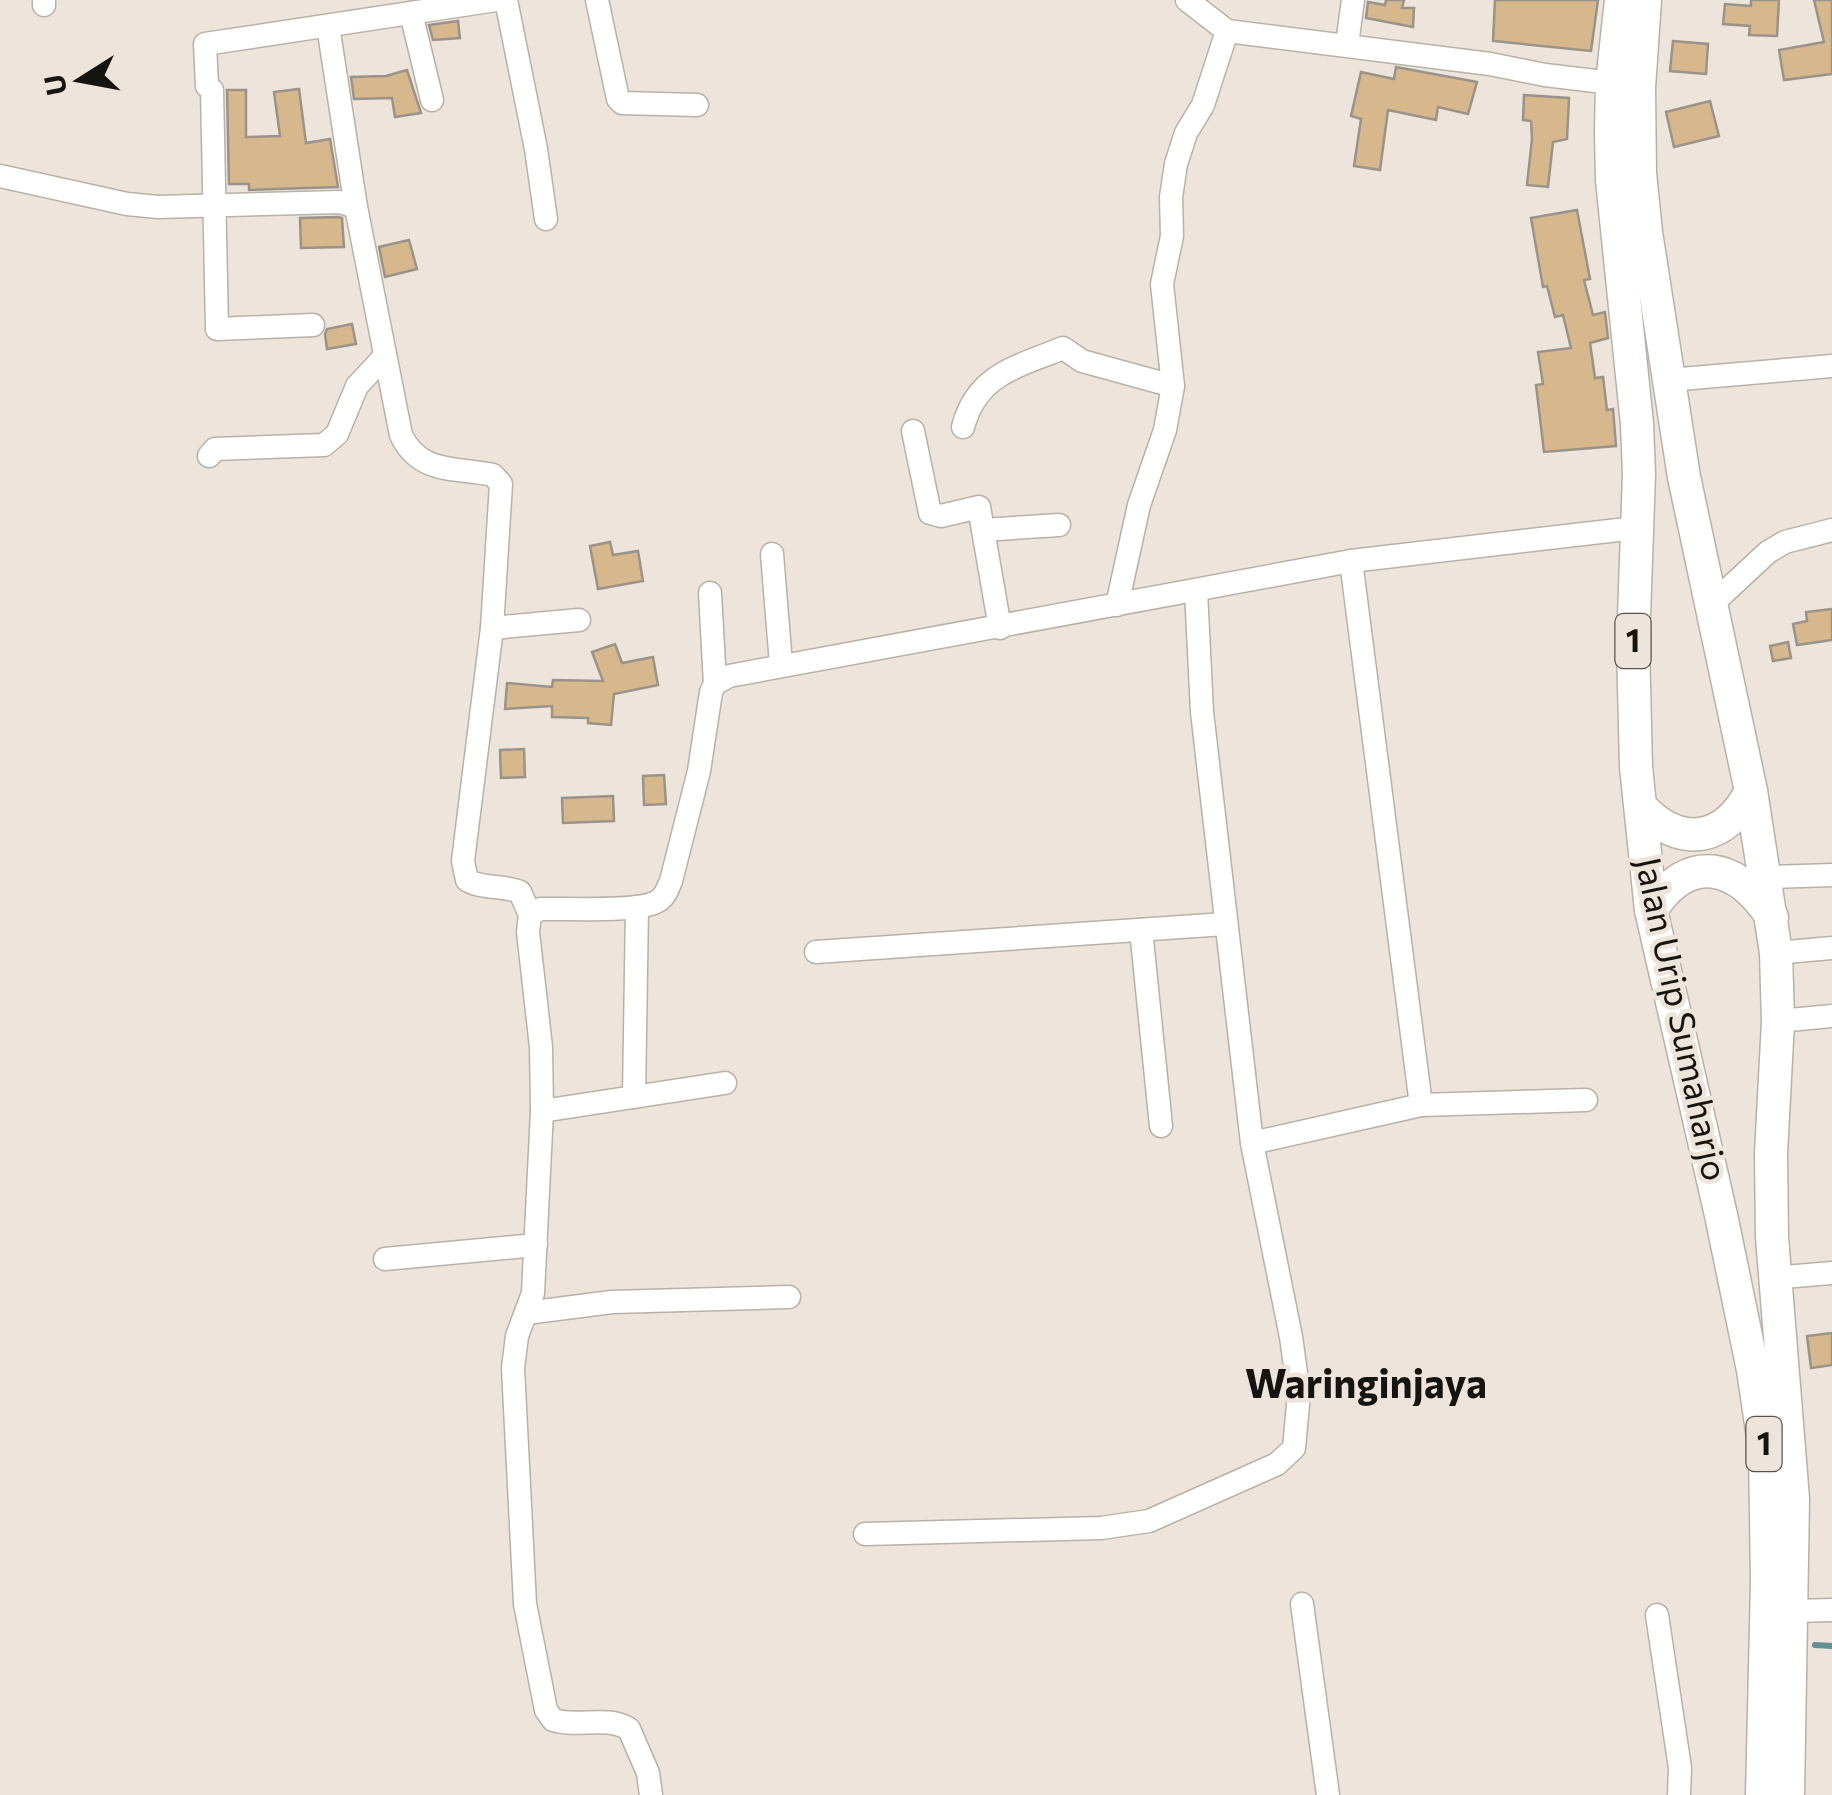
<svg xmlns="http://www.w3.org/2000/svg" width="1832" height="1795" font-family="Commissioner,sans-serif">
<style>
.lines{fill:none;stroke-linecap:round;stroke-linejoin:round}
.stream{stroke:#639194;stroke-width:6}
.building{fill:#d6b88c;stroke:#9a938a;stroke-width:2.5}
.minor-casing{stroke:#b8b1a7;stroke-width:25}
.highway-casing{stroke:#b8b1a7;stroke-width:35}
.minor{stroke:#fff;stroke-width:22}
.highway{stroke:#fff;stroke-width:32}
.labels{text-anchor:middle;stroke-width:9;stroke-linejoin:round;paint-order:stroke}
.shield{fill:#ede5db;stroke:#56534d;stroke-width:2.5}
.shield-label{font-size:32px;font-weight:bold;fill:#161410}
.street-label{font-size:35px;fill:#161410;stroke:#ede5db}
.quarter-label{font-size:40px;font-weight:bold;fill:#161410;stroke:#ede5db}
</style>
<rect width="100%" height="100%" fill="#ede5db"/>
<g class="lines">
<polyline class="stream" points="1815,1645 1832,1646"/>
</g>
<g class="building">
<polygon points="1386,0 1404,0 1402,8 1414,8 1413,27 1366,18 1368,2 1385,5"/>
<polygon points="1495,0 1598,0 1591,51 1493,41"/>
<polygon points="1751,0 1779,0 1777,36 1749,35 1750,26 1723,24 1725,4 1751,6"/>
<polygon points="1814,0 1832,0 1832,74 1784,80 1779,50 1824,42"/>
<polygon points="458,21 460,38 433,40 429,25"/>
<polygon points="1673,41 1708,44 1706,74 1670,71"/>
<polygon points="1396,67 1477,82 1468,114 1438,107 1436,120 1388,110 1380,170 1354,166 1361,119 1351,116 1361,72 1394,79"/>
<polygon points="407,70 421,113 395,117 392,98 354,99 351,77 386,76"/>
<polygon points="299,89 306,143 330,139 338,187 249,190 249,184 229,184 227,90 246,90 246,137 280,136 274,92"/>
<polygon points="1524,95 1569,98 1567,139 1553,142 1548,187 1527,185 1532,139 1531,121 1523,120"/>
<polygon points="1710,101 1719,136 1674,147 1666,112"/>
<polygon points="1577,210 1590,279 1584,280 1593,315 1605,312 1608,338 1590,343 1595,378 1603,377 1607,410 1613,409 1616,446 1544,452 1536,385 1543,384 1538,352 1571,348 1563,315 1555,317 1547,286 1543,287 1531,218"/>
<polygon points="338,217 342,218 344,247 301,248 300,218"/>
<polygon points="409,240 417,269 385,277 379,247"/>
<polygon points="352,324 356,344 327,349 325,334 327,329"/>
<polygon points="610,542 613,555 638,551 643,581 598,589 590,546"/>
<polygon points="1832,609 1832,640 1797,645 1793,624 1807,621 1806,612"/>
<polygon points="1788,642 1791,658 1773,661 1770,646"/>
<polygon points="615,644 622,663 653,657 658,685 614,694 611,725 588,723 588,718 552,717 552,706 505,709 507,683 552,687 553,680 603,681 592,652"/>
<polygon points="524,749 525,777 501,778 500,750"/>
<polygon points="664,775 666,804 644,805 643,776"/>
<polygon points="613,796 614,821 563,823 562,798"/>
<polygon points="1832,1333 1832,1365 1811,1368 1807,1336"/>
</g>
<g class="lines">
<defs>
<g id="minor">
<polyline points="44,0 44,5"/>
<polyline points="506,0 536,149 546,219"/>
<polyline points="597,0 618,99 622,103 697,105"/>
<polyline points="1187,0 1227,31 1490,64 1545,75 1612,83"/>
<polyline points="411,13 432,100"/>
<path d="M328 26 356 207 401 435C420 475 456 467 493 475L501 484 492 628 463 861 467 880C481 889 504 885 520 892L530 915"/>
<polyline points="1347,44 1353,0"/>
<polyline points="0,176 127,204 158,207 340,202 356,207"/>
<polyline points="313,325 217,329 212,90 207,86 205,44 496,0"/>
<polyline points="1669,380 1832,366"/>
<path d="M963 427C977 374 1017 367 1063 348L1082 361 1173 386"/>
<polyline points="913,431 930,513 941,516 979,507 1000,628"/>
<polyline points="209,456 215,449 324,445 337,434 357,386 385,356"/>
<polyline points="983,530 1059,525"/>
<polyline points="772,554 781,664"/>
<polyline points="1351,561 1421,1105"/>
<polyline points="710,593 715,684"/>
<polyline points="1712,604 1768,552 1785,542 1832,530"/>
<polyline points="1117,605 1139,505 1165,430 1173,386 1162,284 1172,236 1171,197 1176,164 1186,133 1203,105 1227,31"/>
<polyline points="492,628 579,620"/>
<polyline points="1766,877 1832,875"/>
<polyline points="1141,930 1161,1126"/>
<polyline points="816,952 1225,924"/>
<polyline points="1776,953 1832,948"/>
<polyline points="1778,1021 1832,1016"/>
<polyline points="634,1097 637,907"/>
<polyline points="542,1111 725,1083"/>
<polyline points="1252,1143 1421,1105 1586,1100"/>
<polyline points="385,1259 536,1245"/>
<polyline points="1773,1278 1832,1273"/>
<polyline points="526,1313 612,1302 789,1297"/>
<polyline points="865,1534 1101,1528 1149,1521 1277,1464 1294,1448 1299,1394 1291,1337 1252,1143 1202,712 1196,591"/>
<polyline points="1302,1604 1328,1795"/>
<polyline points="1794,1611 1832,1610"/>
<polyline points="1657,1615 1680,1768 1679,1795"/>
<path d="M651 1795 648 1773 629 1729C606 1715 579 1728 553 1720L546 1710 525 1604 513 1368 517 1336 533 1293 542 1111 541 1047 528 932 530 915 540 909C566 908 639 913 658 901 665 897 668 888 671 881L699 771 711 692 715 684 729 676 1351 561 1635 528"/>
</g>
<g id="highway">
<polyline points="1621,0 1612,83 1611,132 1612,180 1637,424 1639,474 1633,645 1636,767 1651,910 1721,1215 1753,1370 1765,1451 1767,1582 1762,1795"/>
<polyline points="1645,0 1639,88 1640,173 1646,232 1684,477 1751,791 1776,953 1778,1021 1771,1154 1772,1237 1793,1499 1788,1795"/>
<path d="M1641 807C1680 849 1725 842 1751 791"/>
<path d="M1651 910C1689 851 1737 864 1772 917"/>
</g>
</defs>
<use href="#minor" class="minor-casing"/>
<use href="#highway" class="highway-casing"/>
<use href="#minor" class="minor"/>
<use href="#highway" class="highway"/>
</g>
<g class="labels">
<g class="shield">
<rect x="1615.5" y="614" width="35" height="54" rx="8"/>
<rect x="1746.5" y="1417" width="35" height="54" rx="8"/>
</g>
<g class="shield-label">
<text x="1633" y="652">1</text>
<text x="1764" y="1455">1</text>
</g>
<g class="street-label">
<text transform="translate(1681 1019) rotate(78)" y="12">Jalan Urip Sumaharjo</text>
</g>
<g class="quarter-label">
<text x="1366" y="1398">Waringinjaya</text>
</g>
</g>
<g transform="translate(80 80) rotate(259)" stroke="#ede5db" stroke-width="8" paint-order="stroke">
<path d="M0-8L18 38L0 25L-18 38Z" fill="#161410"/>
<text y="-15" font-size="28" font-weight="bold" text-anchor="middle" fill="#161410">U</text>
</g>
</svg>
